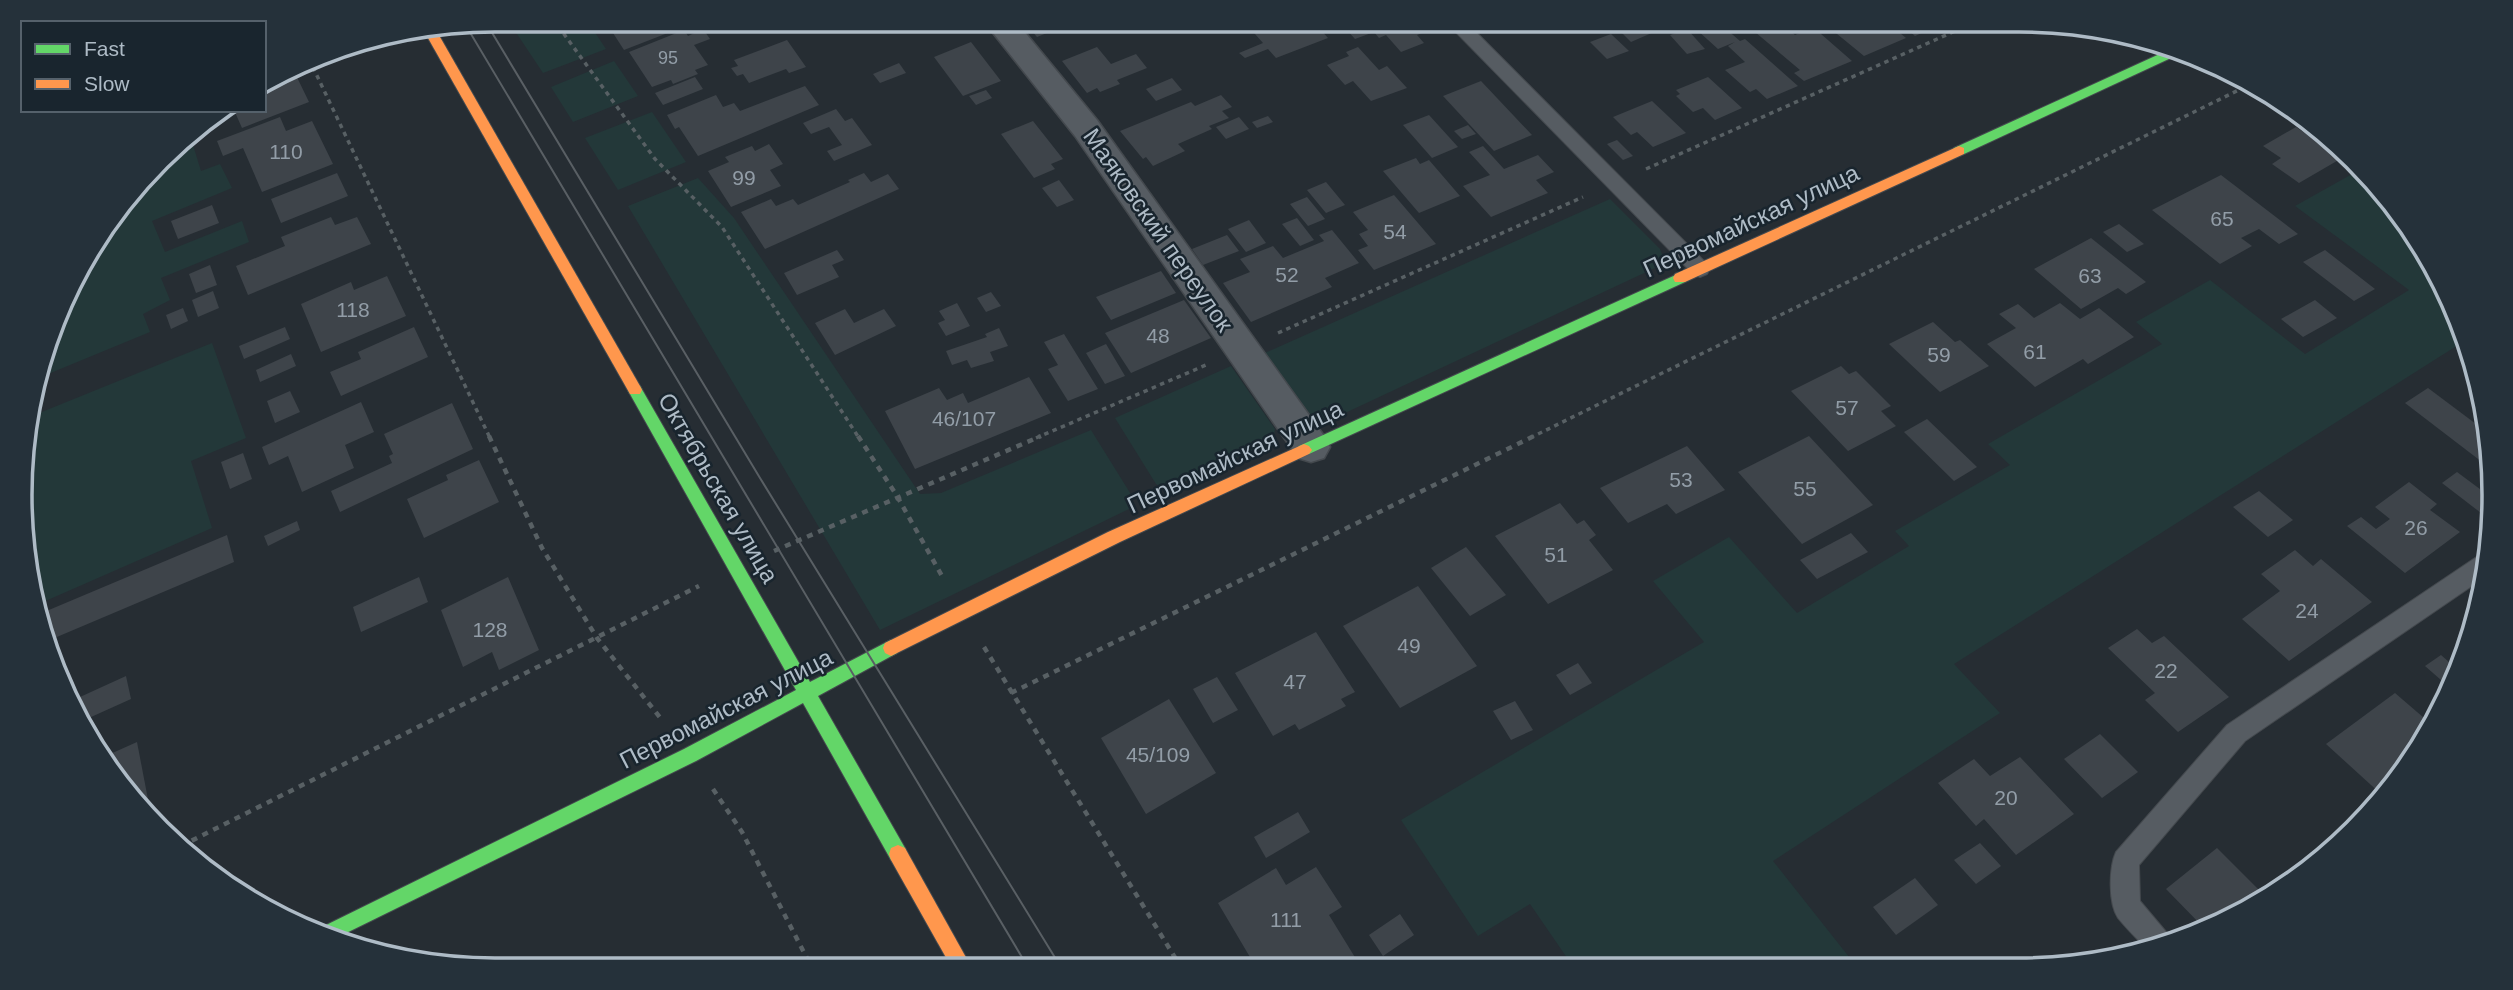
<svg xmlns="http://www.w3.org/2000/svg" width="2513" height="990" font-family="Helvetica,sans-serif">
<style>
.green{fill:#233839}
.building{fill:#3e444a}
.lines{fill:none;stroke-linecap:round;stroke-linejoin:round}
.lane-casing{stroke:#44494e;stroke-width:2}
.street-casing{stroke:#44494e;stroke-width:3}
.fast-casing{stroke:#44494e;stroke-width:2}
.slow-casing{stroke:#44494e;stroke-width:2}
.path-far1{stroke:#586064;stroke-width:3.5;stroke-dasharray:4.5 4.5;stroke-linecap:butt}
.path{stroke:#586064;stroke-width:4.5;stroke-dasharray:6 6;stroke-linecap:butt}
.lane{fill:#565c62;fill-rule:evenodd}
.street{fill:#565c62;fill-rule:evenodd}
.fast{fill:#63d668;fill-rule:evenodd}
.slow{fill:#ff974d;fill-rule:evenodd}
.tram{stroke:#595f64;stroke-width:2}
.labels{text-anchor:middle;stroke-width:5;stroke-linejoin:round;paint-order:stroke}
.far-number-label{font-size:18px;fill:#929da7}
.number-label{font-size:21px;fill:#929da7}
.street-label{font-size:24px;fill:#aebbc6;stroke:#19252e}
.rim{fill:none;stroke:#aebbc6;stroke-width:3.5}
</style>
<rect width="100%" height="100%" fill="#262d33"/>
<g class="green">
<polygon points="507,19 586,19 606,49 543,73"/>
<polygon points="614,61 638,96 573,122 551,87"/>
<polygon points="652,112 686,162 618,190 585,138"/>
<polygon points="189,132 201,171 220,164 232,188 152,221 165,252 242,221 249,242 161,278 170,300 143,314 150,332 36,379 45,342 83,257 182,137"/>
<polygon points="2361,169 2395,205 2444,284 2466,340 1954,664 2000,713 1773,861 1857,967 1574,968 1530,904 1478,936 1401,820 1704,642 1653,581 1729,537 1797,613 1909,546 1895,531 2010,465 1988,444 2162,344 2136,322 2210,280 2305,354 2409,290 2295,206"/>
<polygon points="698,178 734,218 920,494 941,493 1091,430 1132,496 1131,508 880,630 628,206"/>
<polygon points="1610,199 1660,249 1663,257 1657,267 1328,421 1311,418 1258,356"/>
<polygon points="212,343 246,438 191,461 212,528 34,606 28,588 23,433 27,418"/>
<polygon points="1231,366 1275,429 1273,441 1166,490 1156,484 1115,418"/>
</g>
<g class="building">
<polygon points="604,19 694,19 696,22 624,50"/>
<polygon points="702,19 730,19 708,28"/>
<polygon points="830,19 854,19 858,23 841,31"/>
<polygon points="1022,19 1082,19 1037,37"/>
<polygon points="1262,19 1277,19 1280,23 1289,19 1311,19 1328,38 1276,58 1268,49 1245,58 1239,53 1263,43 1247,25"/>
<polygon points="1337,19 1419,19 1430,30 1417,35 1424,43 1401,52 1386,35 1379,38 1374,32 1355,39"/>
<polygon points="1832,19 1883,19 1906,38 1864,56 1831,29 1835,27 1828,21"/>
<polygon points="1890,19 1953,19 1915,36 1907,29 1904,31"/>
<polygon points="1718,22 1740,41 1745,39 1798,86 1767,99 1756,89 1750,92 1725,70 1745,62 1728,46 1735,42 1718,49 1697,30"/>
<polygon points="1780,22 1795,35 1813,27 1852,61 1804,81 1794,73 1800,70 1755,32"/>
<polygon points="1644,23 1654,32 1631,42 1621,32"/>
<polygon points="703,29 710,39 694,45 708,65 695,70 698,74 673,84 671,80 652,87 629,52 684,30 688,36"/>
<polygon points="1687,29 1705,49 1687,54 1670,35"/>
<polygon points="1611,34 1629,51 1607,59 1590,42"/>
<polygon points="787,40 806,67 789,73 786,69 749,83 743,74 737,76 731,68 738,66 734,60"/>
<polygon points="971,42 1001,81 963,96 934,57"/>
<polygon points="1097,47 1111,64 1136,54 1147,68 1117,80 1120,84 1100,92 1097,88 1087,93 1062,61"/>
<polygon points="1358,47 1379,70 1387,66 1407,88 1371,101 1353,81 1345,85 1327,65 1349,56 1346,52"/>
<polygon points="899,63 906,73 880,83 873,74"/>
<polygon points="292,67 309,102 242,128 234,110 264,110 264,80"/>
<polygon points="695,77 703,89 663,105 655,93"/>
<polygon points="1708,77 1742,108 1715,120 1703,108 1693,112 1676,96 1680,94 1676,90"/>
<polygon points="1172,78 1182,90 1156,101 1146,89"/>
<polygon points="1481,81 1532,135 1494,151 1443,96"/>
<polygon points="805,86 819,105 698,156 679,127 675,129 667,115 716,95 723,107 734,103 740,111"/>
<polygon points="986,90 992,98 976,105 969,96"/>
<polygon points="1221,95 1232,107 1222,111 1229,118 1209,126 1212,129 1178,144 1185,151 1153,166 1146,157 1143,159 1120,131 1191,102 1195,106"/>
<polygon points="1652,101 1686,133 1653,147 1637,132 1631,135 1613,117"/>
<polygon points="836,109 845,121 852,118 872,145 834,161 827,151 842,145 829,127 811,134 803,123"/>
<polygon points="1429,115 1458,147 1432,158 1403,125"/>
<polygon points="1268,116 1273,122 1257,128 1252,122"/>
<polygon points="280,117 286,131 312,121 333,164 262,192 243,148 223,156 217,141"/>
<polygon points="1239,117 1249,129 1226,139 1216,127"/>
<polygon points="1033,121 1063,159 1051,164 1055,169 1034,178 1001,134"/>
<polygon points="1468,125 1476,134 1462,139 1454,131"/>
<polygon points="2296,127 2342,158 2299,183 2272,164 2281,158 2263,146"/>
<polygon points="1617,140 1633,156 1623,160 1607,144"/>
<polygon points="769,144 783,164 770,170 781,186 731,207 708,171 729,162 725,157 752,146 755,151"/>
<polygon points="1483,146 1504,169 1538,155 1554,172 1536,180 1548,193 1491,217 1463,186 1490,175 1469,152"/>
<polygon points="1416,158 1420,164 1429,160 1460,196 1419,213 1383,171"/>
<polygon points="337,173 348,196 281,223 271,199"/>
<polygon points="864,173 871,182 888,174 899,189 765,249 741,212 771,199 776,206 793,199 798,205 850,182 848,180"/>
<polygon points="2221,175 2298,234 2279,244 2259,229 2241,238 2252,246 2220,264 2152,210"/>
<polygon points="1059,180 1074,200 1057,207 1042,188"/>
<polygon points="1326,182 1345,205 1326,213 1307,190"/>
<polygon points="1394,195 1436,244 1374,270 1358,250 1368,246 1359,234 1368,230 1353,212"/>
<polygon points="1307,197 1325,219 1308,226 1290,204"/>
<polygon points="212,205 219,223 178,239 171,221"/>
<polygon points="331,217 335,225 357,217 371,244 248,295 236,266 285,246 281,237"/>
<polygon points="1297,218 1314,240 1300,246 1282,224"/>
<polygon points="1249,220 1266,243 1246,252 1228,229"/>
<polygon points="2119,224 2144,244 2127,252 2103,232"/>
<polygon points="1332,230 1359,263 1325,278 1332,287 1251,322 1223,283 1250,272 1240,259 1273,246 1283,258 1324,241 1319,235"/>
<polygon points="1227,235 1239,251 1203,265 1192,249"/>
<polygon points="2091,238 2146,282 2126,294 2118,288 2081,309 2034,269"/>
<polygon points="837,250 844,260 832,265 839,277 797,295 784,273"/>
<polygon points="2325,250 2375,289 2354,301 2303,262"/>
<polygon points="210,265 217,285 196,293 189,274"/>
<polygon points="1161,271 1176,293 1111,320 1096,297"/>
<polygon points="387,276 406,316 321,352 301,304 351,282 354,290"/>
<polygon points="213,291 219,308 198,317 192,300"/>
<polygon points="991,292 1001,306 986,312 977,298"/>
<polygon points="1184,300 1211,338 1131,373 1105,333"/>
<polygon points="2315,300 2337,318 2303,337 2281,319"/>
<polygon points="957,303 970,326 946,336 938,323 945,320 939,311"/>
<polygon points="2060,303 2080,319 2099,308 2134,337 2088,364 2083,359 2035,387 1987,344 2016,328 1999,314 2018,304 2034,318"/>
<polygon points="183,308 188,321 171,329 166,315"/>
<polygon points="845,309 854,323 884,309 896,326 835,355 815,323"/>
<polygon points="1933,322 1955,342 1960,340 1989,366 1940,392 1889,344"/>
<polygon points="285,327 290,339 244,359 239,346"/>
<polygon points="414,327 428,357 341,396 330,372 361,359 358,352"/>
<polygon points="999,328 1008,346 990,352 994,361 971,368 967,360 952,365 946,351 987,337 985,334"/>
<polygon points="1064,334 1098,389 1068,401 1048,369 1058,365 1044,342"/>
<polygon points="1106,344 1125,376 1105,384 1086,353"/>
<polygon points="291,354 296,366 260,382 256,370"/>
<polygon points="1841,366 1849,374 1856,371 1891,406 1881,411 1896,426 1848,451 1791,391"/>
<polygon points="1029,377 1051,413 915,469 885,411 939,388 947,400 963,393 968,403"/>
<polygon points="2428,388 2488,433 2491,455 2482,462 2405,403"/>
<polygon points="290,391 300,412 275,423 267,401"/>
<polygon points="361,402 374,432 345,445 354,468 302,492 288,456 269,465 262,447"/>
<polygon points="452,403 473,449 340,512 331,491 392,463 389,456 393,454 384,434"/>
<polygon points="1927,419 1977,467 1954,481 1904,432"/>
<polygon points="1809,436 1873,505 1802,544 1738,472"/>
<polygon points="1687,446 1725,490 1676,514 1667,504 1628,523 1600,488"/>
<polygon points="243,453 252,479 230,489 221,462"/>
<polygon points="479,460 499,502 424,538 407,499 448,480 446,475"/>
<polygon points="2457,472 2492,498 2491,506 2481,513 2442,483"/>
<polygon points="2409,482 2437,504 2430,510 2460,532 2405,573 2347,526 2361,517 2376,529 2390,519 2375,507"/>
<polygon points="2259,491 2293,520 2268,537 2233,507"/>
<polygon points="1560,503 1577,524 1584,520 1596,535 1589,540 1613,570 1548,604 1495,536"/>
<polygon points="297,521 300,530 268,546 264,536"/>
<polygon points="1851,533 1868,552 1817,579 1800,560"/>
<polygon points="227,535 234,562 45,642 37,615"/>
<polygon points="1466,547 1506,595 1470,616 1431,568"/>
<polygon points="2295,550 2313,566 2321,559 2372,602 2289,661 2242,619 2280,591 2261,574"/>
<polygon points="419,577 428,602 361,632 353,607"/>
<polygon points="508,577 539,650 499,670 492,652 463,667 441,610"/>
<polygon points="1418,586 1477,666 1400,708 1343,626"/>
<polygon points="2137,629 2152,643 2164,636 2229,697 2178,732 2145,700 2155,693 2108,648"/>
<polygon points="1316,632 1355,692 1341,699 1346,706 1299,730 1295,724 1273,736 1235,673"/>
<polygon points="2441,655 2458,670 2449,687 2425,666"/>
<polygon points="1578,663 1592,683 1570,695 1556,675"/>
<polygon points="126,676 131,699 80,722 69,702"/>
<polygon points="1217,677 1238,710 1213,723 1193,689"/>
<polygon points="2395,693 2431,724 2414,759 2382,795 2326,744"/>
<polygon points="1169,699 1216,773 1146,814 1101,738"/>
<polygon points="1515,701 1533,730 1511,740 1493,711"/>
<polygon points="2100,734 2138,772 2102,798 2064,759"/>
<polygon points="137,742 151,815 99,759"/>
<polygon points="2020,757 2074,814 2016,855 1984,819 1976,826 1938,783 1974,759 1990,776"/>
<polygon points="1298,812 1310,832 1266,858 1254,837"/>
<polygon points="1980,843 2001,866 1976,884 1954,860"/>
<polygon points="2217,848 2264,895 2228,922 2205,929 2166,889"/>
<polygon points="1316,867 1342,907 1329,915 1356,959 1341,969 1257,969 1218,903 1276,868 1286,885"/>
<polygon points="1915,878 1938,905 1896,935 1873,907"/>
<polygon points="1400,914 1414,935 1383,956 1369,935"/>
</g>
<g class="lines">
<defs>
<g id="lane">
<polygon points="1443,19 1463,19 1707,264 1710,269 1707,274 1700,277 1693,274"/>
<path d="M2490 551 2485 577 2245 741 2139 865 2140 901 2172 939 2145 947C2136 938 2126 928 2118 918 2108 903 2109 867 2116 852L2227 725 2481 554Z"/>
</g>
<polygon id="street" points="982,19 1014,19 1097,120 1324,436 1330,447 1324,458 1311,462 1298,458 1075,136"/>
<g id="fast">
<polygon points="2175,47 2186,51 1964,154 1954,154 1952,151 1954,148"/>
<polygon points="1680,273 1687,278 1685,282 1309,454 1299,454 1296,450 1299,446"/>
<polygon points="635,384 640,386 810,682 885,643 891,640 897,643 899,648 897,653 818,696 905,848 907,854 905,860 898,863 891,860 803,703 696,761 332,940 314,931 684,749 796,690 630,394 628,390"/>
</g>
<g id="slow">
<polygon points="436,30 640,386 642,390 640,394 630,394 424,31"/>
<polygon points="1959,146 1964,148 1964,154 1685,282 1675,282 1673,278 1675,274"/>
<polygon points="1304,444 1309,446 1312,450 1309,454 1120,542 897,653 891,656 885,653 883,648 885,643 1108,532"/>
<polygon points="898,845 905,848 973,970 953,970 891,860 889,854 891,848"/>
</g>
</defs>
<use href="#lane" class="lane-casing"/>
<use href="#street" class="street-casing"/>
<use href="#fast" class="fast-casing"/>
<use href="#slow" class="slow-casing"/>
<g class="path-far1">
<polyline points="553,19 655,159 722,227 859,438"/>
<polyline points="309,59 490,438"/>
<polyline points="1646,169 1982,19"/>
<polyline points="1278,333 1583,197"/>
<polyline points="1036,438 1206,365"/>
<polyline points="1530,438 2255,82"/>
</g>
<g class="path">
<polyline points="489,436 542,548 597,638 662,720"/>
<polyline points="858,436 897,496 942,576"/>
<polyline points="774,551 1041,436"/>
<polyline points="984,647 1182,969"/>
<polyline points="1011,693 1534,436"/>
<polyline points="713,789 742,832 813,970"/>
<polyline points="181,846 699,586"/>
</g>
<use href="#lane" class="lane"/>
<use href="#street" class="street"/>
<use href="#fast" class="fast"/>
<use href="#slow" class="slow"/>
<g class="tram">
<polyline points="485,21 760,478 1062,969"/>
<polyline points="465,24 1029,969"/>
</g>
</g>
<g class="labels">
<g class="far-number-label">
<text x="668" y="64">95</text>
</g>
<g class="number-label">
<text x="286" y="159">110</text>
<text x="744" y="185">99</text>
<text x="2222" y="226">65</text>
<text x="1395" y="239">54</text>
<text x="1287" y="282">52</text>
<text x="2090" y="283">63</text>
<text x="353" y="317">118</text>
<text x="1158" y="343">48</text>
<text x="2035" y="359">61</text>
<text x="1939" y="362">59</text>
<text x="1847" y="415">57</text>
<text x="964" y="426">46/107</text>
<text x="1681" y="487">53</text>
<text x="1805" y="496">55</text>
<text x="2416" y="535">26</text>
<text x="1556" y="562">51</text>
<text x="2307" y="618">24</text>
<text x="490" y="637">128</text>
<text x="1409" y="653">49</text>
<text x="2166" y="678">22</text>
<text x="1295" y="689">47</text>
<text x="1158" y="762">45/109</text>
<text x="2006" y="805">20</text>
<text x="1286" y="927">111</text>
</g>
<g class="street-label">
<text transform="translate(1751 221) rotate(-25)" y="8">Первомайская улица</text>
<text transform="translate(1158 230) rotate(55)" y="8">Маяковский переулок</text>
<text transform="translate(1235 457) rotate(-25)" y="8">Первомайская улица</text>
<text transform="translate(718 488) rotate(60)" y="8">Октябрьская улица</text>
<text transform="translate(726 709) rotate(-27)" y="8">Первомайская улица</text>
</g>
</g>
<path d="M0 0H2513V990H0ZM495 32H2019A463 463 0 0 1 2482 495V495A463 463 0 0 1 2019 958H495A463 463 0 0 1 32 495V495A463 463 0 0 1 495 32Z" fill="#25313a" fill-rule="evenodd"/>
<path class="rim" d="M495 32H2019A463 463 0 0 1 2482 495V495A463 463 0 0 1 2019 958H495A463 463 0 0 1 32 495V495A463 463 0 0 1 495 32Z"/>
<rect x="21" y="21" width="245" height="91" fill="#19252e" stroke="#55616b" stroke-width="2"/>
<rect x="35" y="44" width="35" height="10" fill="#63d668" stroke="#55616b" stroke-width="2"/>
<text x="84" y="56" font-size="21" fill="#aebbc6">Fast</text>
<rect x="35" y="79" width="35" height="10" fill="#ff974d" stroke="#55616b" stroke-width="2"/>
<text x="84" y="91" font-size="21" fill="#aebbc6">Slow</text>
</svg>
